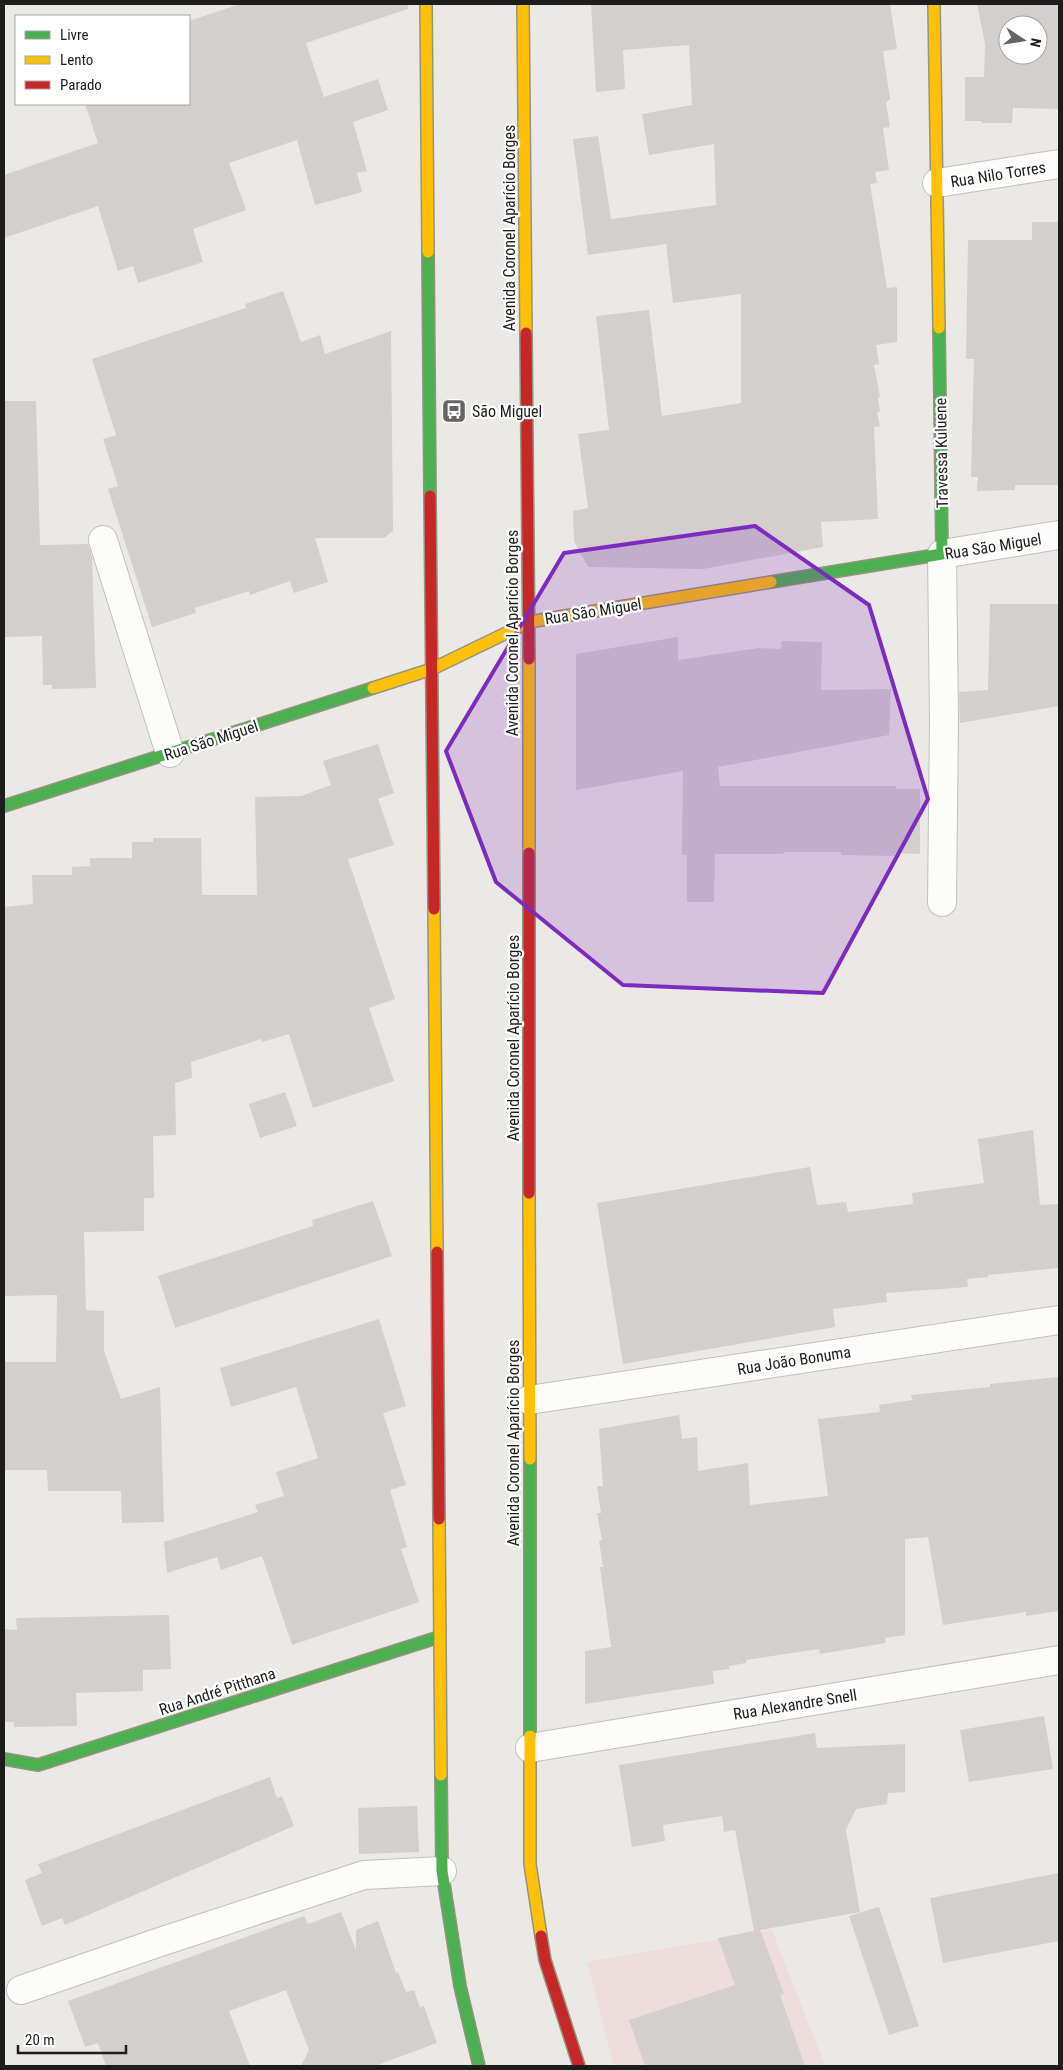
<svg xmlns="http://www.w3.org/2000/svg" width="1063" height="2070" font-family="'Roboto Condensed',sans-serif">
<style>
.commercial{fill:#eddddd}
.building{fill:#d2cfcd;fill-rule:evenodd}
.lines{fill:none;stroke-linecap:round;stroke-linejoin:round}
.street-casing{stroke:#c2c1c0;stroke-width:30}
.fast-casing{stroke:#95947f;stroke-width:14}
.slow-casing{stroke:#95947f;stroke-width:14}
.jam-casing{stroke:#95947f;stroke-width:14}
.street{stroke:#fcfcfb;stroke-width:28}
.fast{stroke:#4caf50;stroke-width:11}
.slow{stroke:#ffc107;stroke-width:11}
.jam{stroke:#c62828;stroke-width:11}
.marked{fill:#7b2cbf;fill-opacity:0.2;stroke:#7b2cbf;stroke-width:4;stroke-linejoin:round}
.labels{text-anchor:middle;stroke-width:4.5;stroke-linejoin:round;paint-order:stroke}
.street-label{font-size:16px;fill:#1d1d1d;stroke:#fff}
.poi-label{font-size:16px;fill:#1d1d1d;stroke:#fff;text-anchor:start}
</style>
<rect width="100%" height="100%" fill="#ebe9e6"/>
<polygon class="commercial" points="772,1930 825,2066 614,2066 587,1962"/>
<g class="building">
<polygon points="240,4 408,4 408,9 306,43 324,97 378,79 388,110 353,122 367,171 357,173 362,192 315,205 297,140 229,163 246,210 193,229 203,262 138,283 133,266 118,271 98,206 4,238 4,175 98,143 85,104 189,104 189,21"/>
<polygon points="591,4 890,4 897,49 883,51 890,99 886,103 890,127 883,128 889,170 875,172 877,183 870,184 887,288 897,287 897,342 876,345 879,364 874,365 880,397 878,397 880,412 877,412 880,426 874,427 878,519 821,522 823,547 703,569 588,567 574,541 573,511 588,508 578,434 609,430 596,316 649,310 662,416 741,403 741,294 673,303 666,244 588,255 573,139 598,136 611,219 716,205 714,144 649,155 642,114 692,105 689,45 623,50 625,89 596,92"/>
<path d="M977 4H1059V109L1013 108 1012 123H982V121H965V77H984L985 44ZM1008 25H1038V55H1008Z"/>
<polygon points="1032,222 1059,222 1059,485 1015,485 1015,490 977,491 978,477 971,477 974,359 966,359 968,240 1032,240"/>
<polygon points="283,291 301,342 320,335 325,354 391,331 393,531 384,538 315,538 328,582 294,593 290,581 250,595 249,591 195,608 196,613 152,627 108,489 118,486 103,439 116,435 92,359 246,308 245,304"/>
<polygon points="4,401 36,401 40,545 88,544 92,557 96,688 52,689 52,685 43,685 42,636 4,637"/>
<polygon points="990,604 1059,604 1059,706 960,723 959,692 988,690"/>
<polygon points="678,637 678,660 759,648 781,649 782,641 822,642 821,690 891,689 889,735 718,767 720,786 896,786 896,789 920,789 920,854 895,853 895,856 841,855 841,852 784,852 783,854 715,854 714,902 687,902 687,855 682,855 683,771 576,790 576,654"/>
<polygon points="378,744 394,793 378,799 394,845 348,859 395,999 369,1008 394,1081 313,1108 289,1034 262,1042 261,1039 191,1062 192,1078 175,1083 176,1135 153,1136 154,1198 144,1198 144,1231 84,1232 86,1310 104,1311 104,1351 121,1399 160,1387 164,1522 122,1523 121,1491 48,1491 47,1470 4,1470 4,1362 56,1362 57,1295 4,1296 4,907 33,904 32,875 72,875 72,867 90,866 90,858 132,858 132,842 153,842 153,838 201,838 202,895 257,895 255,797 301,796 331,785 323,761"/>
<polygon points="285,1092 297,1126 260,1138 249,1104"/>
<polygon points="1033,1130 1040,1205 1059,1204 1059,1268 988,1275 988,1277 967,1279 968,1287 886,1293 887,1302 833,1309 835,1327 623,1364 597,1203 810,1167 817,1205 846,1202 848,1212 913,1204 912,1193 984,1183 978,1139"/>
<polygon points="373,1201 392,1256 175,1328 158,1276 313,1226 312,1220"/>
<polygon points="379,1319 406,1406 383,1413 406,1485 390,1490 407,1547 401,1549 419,1602 292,1645 262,1556 221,1570 217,1557 167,1573 164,1542 258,1512 255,1505 284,1496 276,1472 318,1458 296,1387 231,1407 220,1368"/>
<polygon points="1059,1377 1059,1611 1026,1616 1026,1612 943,1625 928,1537 905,1539 905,1635 885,1638 886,1643 820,1654 819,1649 746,1660 746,1663 729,1666 729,1669 713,1671 714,1684 585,1704 585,1651 611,1647 600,1567 603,1567 599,1541 602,1540 597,1513 601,1513 597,1486 603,1486 599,1429 679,1415 682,1439 697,1437 698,1471 748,1463 750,1505 828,1496 818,1419 880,1412 879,1405 912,1400 911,1395 990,1387 990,1384"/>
<polygon points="169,1615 171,1669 143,1670 143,1691 76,1693 77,1726 14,1727 14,1722 5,1722 4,1629 17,1630 16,1618"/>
<polygon points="1044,1716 1053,1769 969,1782 960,1730"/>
<polygon points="815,1733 817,1748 905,1744 905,1792 888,1793 887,1804 856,1809 846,1830 860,1912 760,1930 784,1994 780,1995 805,2066 645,2066 629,2020 735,1985 718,1938 754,1931 735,1830 724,1832 722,1816 663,1825 665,1841 632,1847 619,1765"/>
<polygon points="270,1777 277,1798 282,1796 294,1826 65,1925 62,1918 42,1926 25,1880 42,1873 38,1864"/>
<polygon points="417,1806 419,1852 359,1854 358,1808"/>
<polygon points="1059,1873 1059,1941 943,1963 930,1898"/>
<polygon points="879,1907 919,2026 889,2035 849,1916"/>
<polygon points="341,1912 356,1950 356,1930 378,1921 396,1973 398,1972 406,1992 414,1990 420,2008 424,2006 437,2043 375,2066 301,2066 309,2050 286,1990 229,2011 250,2066 106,2066 98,2043 85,2047 68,2001 304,1916 308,1924"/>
</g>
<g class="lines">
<defs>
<g id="street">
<polyline points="937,183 1059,164"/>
<polyline points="103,540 170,753"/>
<polyline points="942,902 944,721 942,554 1059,535"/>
<polyline points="529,1400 1059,1320"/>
<polyline points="530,1748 1059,1660"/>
<polyline points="21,1990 157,1943 364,1875 442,1871"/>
</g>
<g id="fast">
<polyline points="428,252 430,496"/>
<polyline points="771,582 942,554 939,328"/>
<polyline points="4,806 373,688"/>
<polyline points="530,1459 530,1736"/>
<polyline points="4,1759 38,1765 439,1637"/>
<polyline points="441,1775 442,1871 460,1986 479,2066"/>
</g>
<g id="slow">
<polyline points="426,4 428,252"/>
<polyline points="523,4 526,333"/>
<polyline points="934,4 939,328"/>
<polyline points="529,659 529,853"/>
<polyline points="373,688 432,669 529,622 771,582"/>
<polyline points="434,909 437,1252"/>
<polyline points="529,1193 530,1459"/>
<polyline points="439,1519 441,1775"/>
<polyline points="530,1736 530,1864 541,1936"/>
</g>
<g id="jam">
<polyline points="526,333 529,659"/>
<polyline points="430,496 434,909"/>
<polyline points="529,853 529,1193"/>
<polyline points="437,1252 439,1519"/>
<polyline points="541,1936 545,1960 579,2066"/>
</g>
</defs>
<use href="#street" class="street-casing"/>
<use href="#fast" class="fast-casing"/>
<use href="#slow" class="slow-casing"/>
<use href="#jam" class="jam-casing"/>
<use href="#street" class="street"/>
<use href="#fast" class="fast"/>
<use href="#slow" class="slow"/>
<use href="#jam" class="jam"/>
</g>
<path class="marked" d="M755 526 869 605 928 799 823 993 623 985 496 882 446 751 564 553Z"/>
<defs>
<symbol id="bus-square" viewBox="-11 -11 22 22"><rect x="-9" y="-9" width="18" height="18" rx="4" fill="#656463" stroke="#fff"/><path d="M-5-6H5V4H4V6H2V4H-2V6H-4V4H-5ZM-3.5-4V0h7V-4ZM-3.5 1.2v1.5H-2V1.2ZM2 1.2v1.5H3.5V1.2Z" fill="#fff"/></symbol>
</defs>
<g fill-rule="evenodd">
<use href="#bus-square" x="440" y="397" width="28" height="28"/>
</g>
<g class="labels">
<g class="street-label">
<text transform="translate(998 174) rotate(-9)" y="6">Rua Nilo Torres</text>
<text transform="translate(509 228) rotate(-90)" y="6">Avenida Coronel Aparício Borges</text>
<text transform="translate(941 453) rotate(-91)" y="6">Travessa Kuluene</text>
<text transform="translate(993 546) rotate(-9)" y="6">Rua São Miguel</text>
<text transform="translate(593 611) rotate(-9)" y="6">Rua São Miguel</text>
<text transform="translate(512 633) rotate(-90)" y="6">Avenida Coronel Aparício Borges</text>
<text transform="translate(211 740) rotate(-18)" y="6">Rua São Miguel</text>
<text transform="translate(513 1038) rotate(-90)" y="6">Avenida Coronel Aparício Borges</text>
<text transform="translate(794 1360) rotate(-9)" y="6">Rua João Bonuma</text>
<text transform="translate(513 1443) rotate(-90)" y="6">Avenida Coronel Aparício Borges</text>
<text transform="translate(217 1691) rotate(-18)" y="6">Rua André Pitthana</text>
<text transform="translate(795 1704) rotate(-9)" y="6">Rua Alexandre Snell</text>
</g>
<g class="poi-label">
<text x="472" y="417">São Miguel</text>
</g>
</g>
<rect width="1063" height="2070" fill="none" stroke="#1d1d1d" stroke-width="10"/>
<rect x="15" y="15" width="175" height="90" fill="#ffffff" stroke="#a5a5a5"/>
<rect x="25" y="31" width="25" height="8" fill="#4caf50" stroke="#a5a5a5"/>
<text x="60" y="40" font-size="15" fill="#1d1d1d">Livre</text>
<rect x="25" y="56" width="25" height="8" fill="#ffc107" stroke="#a5a5a5"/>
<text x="60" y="65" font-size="15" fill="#1d1d1d">Lento</text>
<rect x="25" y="81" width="25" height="8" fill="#c62828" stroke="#a5a5a5"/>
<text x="60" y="90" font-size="15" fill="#1d1d1d">Parado</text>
<g transform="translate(1023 40) rotate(102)"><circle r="24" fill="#ffffff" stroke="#a5a5a5"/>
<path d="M0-4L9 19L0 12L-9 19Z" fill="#656463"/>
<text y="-8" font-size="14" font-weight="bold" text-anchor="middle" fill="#1d1d1d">N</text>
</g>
<path d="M18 2045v8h108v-8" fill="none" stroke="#1d1d1d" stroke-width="2.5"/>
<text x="25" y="2045" font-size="15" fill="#1d1d1d" stroke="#ffffff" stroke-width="4" paint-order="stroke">20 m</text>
</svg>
